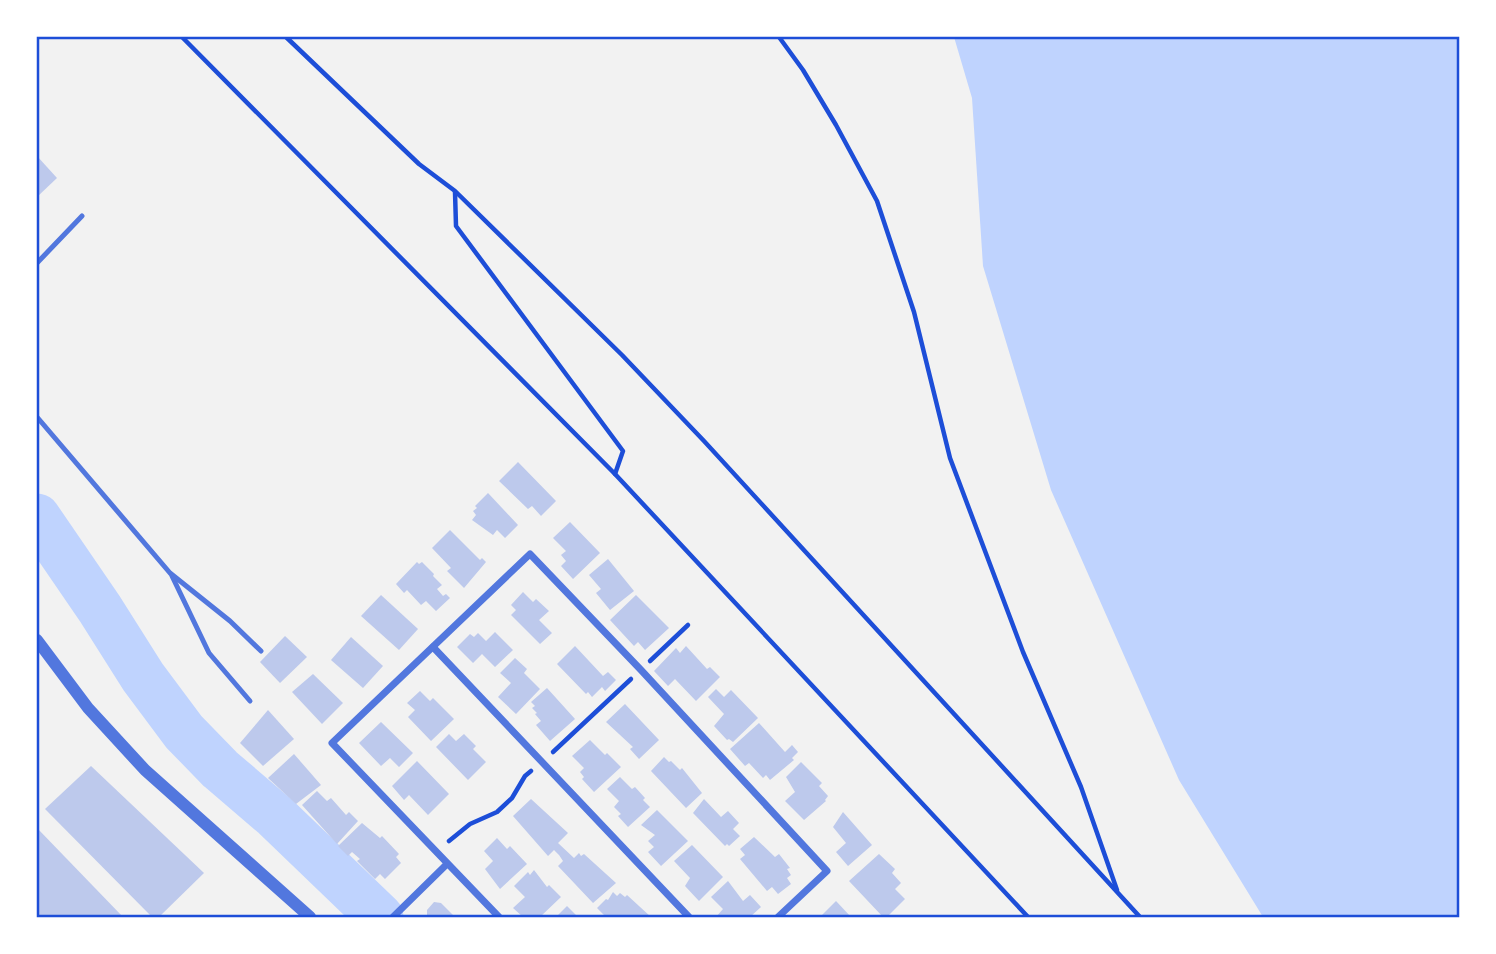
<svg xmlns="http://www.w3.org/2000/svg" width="1496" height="954" font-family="'Roboto Serif',serif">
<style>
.water{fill:#bfd3fe}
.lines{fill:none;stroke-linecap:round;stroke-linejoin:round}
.river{stroke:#bfd3fe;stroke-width:47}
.building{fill:#bdc9ec}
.path{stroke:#1d4ed8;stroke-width:4.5}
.service{stroke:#5277de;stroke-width:5}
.minor{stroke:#5277de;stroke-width:7}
.tertiary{stroke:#5277de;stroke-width:12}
.neatline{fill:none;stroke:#1d4ed8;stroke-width:2.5}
</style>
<rect width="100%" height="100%" fill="#f2f2f2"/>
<polygon class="water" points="954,37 1459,37 1459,917 1263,917 1179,780 1051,490 983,266 972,98"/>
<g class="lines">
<polyline class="river" points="37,517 100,609 143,677 184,732 220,769 275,816 380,917"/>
</g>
<g class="building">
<polygon points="37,156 57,178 37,197"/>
<polygon points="518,462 556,501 541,516 532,506 528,509 499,481"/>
<polygon points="488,493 518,525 505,538 497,530 493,535 472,520 476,515 473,511 477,508 475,506"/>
<polygon points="570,522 600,553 573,579 561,566 566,561 561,555 566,551 553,538"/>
<polygon points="450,530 480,560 482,558 486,562 464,588 447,571 451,568 432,548"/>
<polygon points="608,559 634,591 610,610 596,593 601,589 589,575"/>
<polygon points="417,562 419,564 422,562 434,574 433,576 442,585 437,589 443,596 446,594 450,598 436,611 426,601 421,605 407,590 404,593 396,584"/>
<polygon points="523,592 533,602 536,599 549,611 539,620 552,633 540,644 511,615 516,610 511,605"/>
<polygon points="381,595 418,629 399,650 361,616"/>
<polygon points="636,595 669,628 645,650 638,642 634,646 610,620"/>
<polygon points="495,632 513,650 495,667 482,654 473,663 457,647 470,634 474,637 478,633 486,641"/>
<polygon points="285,636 307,657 280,683 260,662"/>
<polygon points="351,637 383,666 363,688 331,660"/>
<polygon points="575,646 603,676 608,672 616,680 605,691 602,687 592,697 588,692 586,694 557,664"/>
<polygon points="686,646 707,669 710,667 720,677 696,701 675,679 668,686 654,671 676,648 680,653"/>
<polygon points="515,658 527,669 524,673 540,689 516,714 498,697 511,683 500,673"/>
<polygon points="313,674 343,703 322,724 292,692"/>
<polygon points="547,688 575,719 550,741 536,725 541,721 535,714 537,713 532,708 535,706 531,702"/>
<polygon points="716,689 724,697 731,690 758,718 733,742 729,739 727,740 714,726 724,714 708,697"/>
<polygon points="420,691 430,701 433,698 454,719 431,741 408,717 415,710 407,703"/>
<polygon points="625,704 659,740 639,759 630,749 633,747 606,722"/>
<polygon points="268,710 294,739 263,766 240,743"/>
<polygon points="381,722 413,753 399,767 390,758 381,766 359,743"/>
<polygon points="759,723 785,752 792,745 798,752 792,758 794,760 770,780 766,775 763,778 749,763 745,766 730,749"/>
<polygon points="449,734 456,741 464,734 476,746 473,749 486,762 468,780 436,747"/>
<polygon points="590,740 605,755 607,753 621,767 594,792 582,779 584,777 580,772 584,768 572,756"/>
<polygon points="294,754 321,785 296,804 268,778"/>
<polygon points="664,757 669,762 671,761 680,770 682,768 702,793 686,808 651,771"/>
<polygon points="417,761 449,794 428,815 409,795 404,800 392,786"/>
<polygon points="801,762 822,783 819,786 828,796 825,800 826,801 804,820 785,801 795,792 786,777"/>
<polygon points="91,766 204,873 159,917 152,917 45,809"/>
<polygon points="620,777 632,789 635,787 645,798 643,800 650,807 628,827 618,816 621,814 614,807 619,801 607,789"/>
<polygon points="317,791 327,801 331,798 346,815 349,812 358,821 337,844 302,805"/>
<polygon points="531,799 568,833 558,843 574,858 579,853 581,856 584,854 616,883 593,903 558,866 563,861 559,855 554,850 548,856 513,816"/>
<polygon points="704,799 721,817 728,811 739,823 733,829 740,836 729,846 727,844 725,846 693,813"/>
<polygon points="657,810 688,841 661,866 648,852 654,847 648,841 655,835 641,825"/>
<polygon points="843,812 872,845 848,866 836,852 846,843 833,827"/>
<polygon points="362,823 380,838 382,836 399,854 396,857 401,863 385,879 380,874 375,879 357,861 360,859 352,852 348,856 338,846"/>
<polygon points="37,828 123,917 37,917"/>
<polygon points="754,837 775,857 779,854 790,868 787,869 791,875 787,878 791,884 778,894 772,887 767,891 740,859 745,855 740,849"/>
<polygon points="497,838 507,849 510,846 527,864 500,889 485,869 493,861 484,851"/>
<polygon points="692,845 723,877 699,901 685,886 690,878 674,861"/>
<polygon points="879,854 895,869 892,873 901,883 895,889 905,899 887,917 883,917 849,881"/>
<polygon points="534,870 547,887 549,885 561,897 540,917 523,917 513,908 525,897 514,886 528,872 530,875"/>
<polygon points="728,881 743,901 750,895 761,907 750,917 716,917 723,909 711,897"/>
<polygon points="613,892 617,896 620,893 625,897 627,895 651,917 606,917 597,908 606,899 608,900"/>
<polygon points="836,901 851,917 820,917"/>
<polygon points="434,902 441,903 455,917 427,917 427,910"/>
<polygon points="567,906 578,917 556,917"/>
</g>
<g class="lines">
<g class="path">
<polyline points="182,37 615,474 1028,917"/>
<polyline points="286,37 419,164 455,191 622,355 704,441 1140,917"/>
<polyline points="779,37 803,70 836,125 877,201 914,312 950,458 1023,652 1081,787 1117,890"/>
<polyline points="455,192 456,226 623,451 615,474"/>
<polyline points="650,661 688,625"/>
<polyline points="553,752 631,679"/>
<polyline points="449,841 470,824 497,812 512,798 525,776 531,771"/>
</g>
<g class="service">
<polyline points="37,263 82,216"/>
<polyline points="37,417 170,573 230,621 261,651"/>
<polyline points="172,576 209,653 250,701"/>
</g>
<g class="minor">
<polyline points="433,647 689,917"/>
<polyline points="393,917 447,864"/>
<polyline points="499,917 332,743 530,554 641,670 827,871 778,917"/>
</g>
<polyline class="tertiary" points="37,640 88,708 145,770 310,917"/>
</g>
<rect width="1496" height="954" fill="none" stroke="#ffffff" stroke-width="77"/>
<rect x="38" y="38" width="1420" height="878" class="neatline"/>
</svg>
